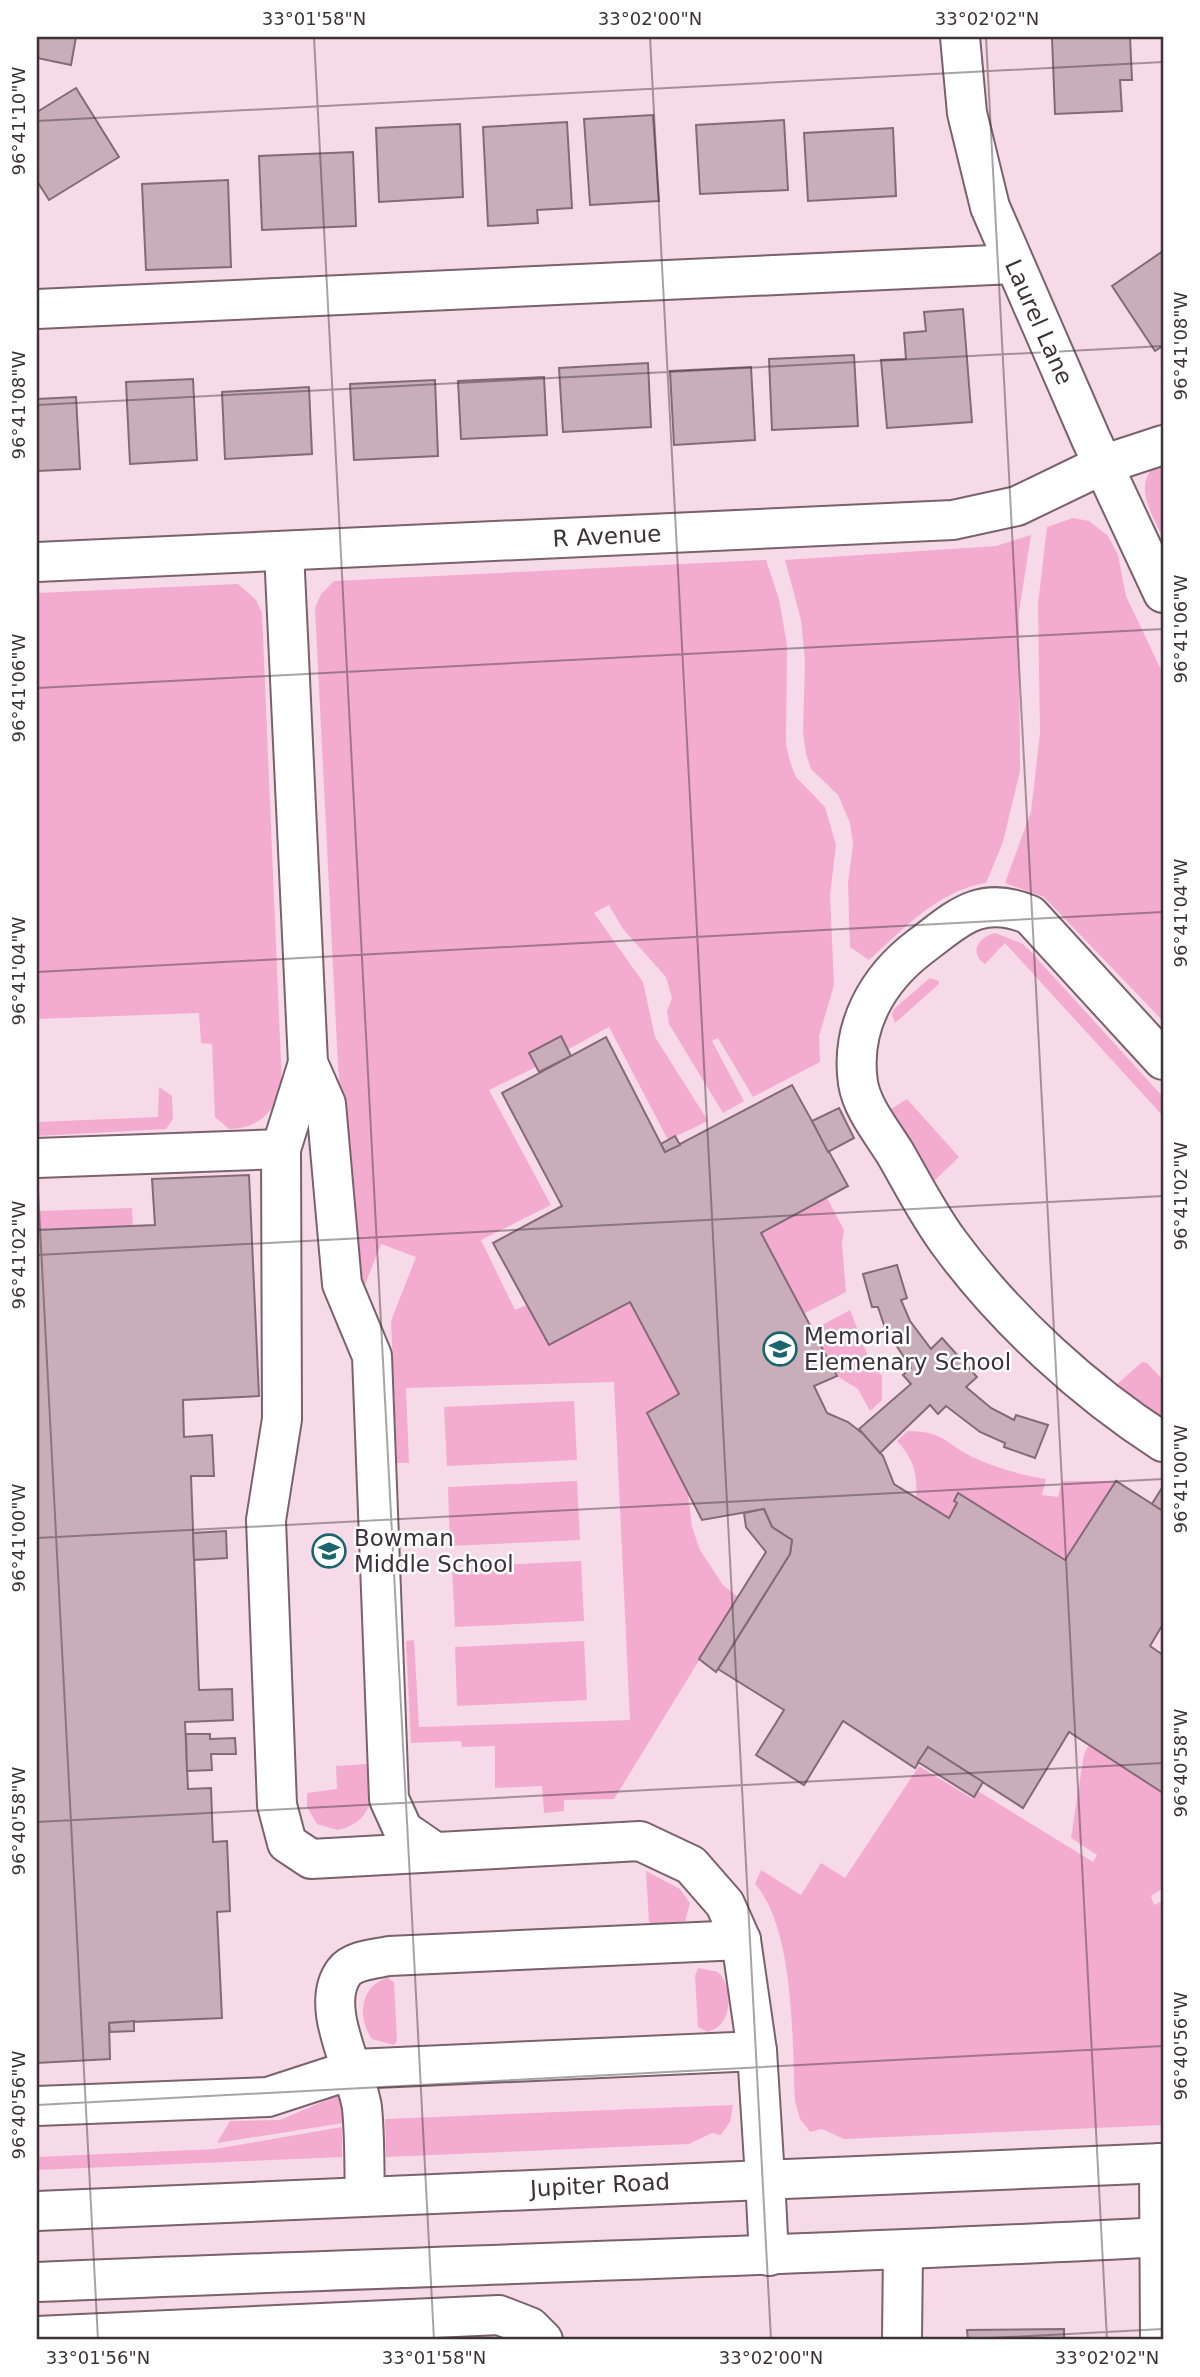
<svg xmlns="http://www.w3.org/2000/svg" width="1200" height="2377" font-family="'DejaVu Sans',sans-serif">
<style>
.green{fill:#f4abd0}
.building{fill:#c9aeba;stroke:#836a76;stroke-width:2}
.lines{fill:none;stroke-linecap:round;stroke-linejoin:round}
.minor-casing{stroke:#7a626d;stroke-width:42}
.major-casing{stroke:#7a626d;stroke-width:42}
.minor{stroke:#fff;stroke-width:38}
.major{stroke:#fff;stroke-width:38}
.ticks{fill:none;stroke:#3d3237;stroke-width:2;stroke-opacity:0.45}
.labels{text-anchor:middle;stroke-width:5;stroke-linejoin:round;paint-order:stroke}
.street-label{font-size:23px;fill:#3d3237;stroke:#fff}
.poi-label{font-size:23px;fill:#3d3237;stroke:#fff;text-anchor:start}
.neatline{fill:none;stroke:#3d3237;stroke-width:2.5}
.ticks-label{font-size:18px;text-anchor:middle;fill:#3d3237}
</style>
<rect width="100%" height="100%" fill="#f7dae7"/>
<g class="green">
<path d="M1163 461V538C1151 512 1129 479 1163 461Z"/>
<polygon points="1073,518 1089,521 1108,536 1118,555 1126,596 1163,674 1163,1021 1044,897 1005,883 1031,812 1040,733 1038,604 1047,527"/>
<path d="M1031 535 1019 612 1020 771 1003 842 986 883C937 891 905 928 869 960L850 947 848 883 853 845 850 823 838 795 811 769 806 754 803 732 805 661 801 620 785 560 996 546Z"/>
<polygon points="766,560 779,599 787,645 786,745 790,762 796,777 825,807 836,845 830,895 834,985 819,1036 820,1062 753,1097 718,1038 712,1041 744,1101 723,1113 669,1024 667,1011 672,998 666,977 623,929 609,905 594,913 643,982 655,1037 708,1121 668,1140 609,1027 567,1050 560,1036 529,1053 536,1067 489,1090 551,1205 481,1240 515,1310 527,1305 549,1345 630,1302 679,1394 647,1413 688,1494 692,1527 700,1550 723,1585 738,1597 614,1799 564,1800 564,1811 544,1813 542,1786 495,1788 495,1746 462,1747 461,1741 411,1743 406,1641 414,1640 419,1727 630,1720 614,1382 406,1388 409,1463 397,1463 391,1321 416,1257 381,1244 364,1287 356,1273 338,1066 315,608 321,594 334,581"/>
<path d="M238 584 256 600 262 613 282 1087C274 1113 257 1129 229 1129L215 1117 212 1044 201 1043 199 1013 37 1019V593Z"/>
<path d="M995 933 1023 944 1032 953 1163 1097V1116L1005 943 985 964C968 952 979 937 995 933Z"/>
<polygon points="930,978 939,981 939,984 895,1023 892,1014 895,1008"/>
<polygon points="159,1087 172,1096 173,1119 166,1129 37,1136 37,1122 158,1117"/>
<polygon points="907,1099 959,1157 933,1182 891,1109"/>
<polygon points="827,1198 844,1230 842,1244 846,1292 803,1314 761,1233"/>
<polygon points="132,1208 133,1226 37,1230 37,1211"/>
<polygon points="850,1310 869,1359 882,1376 882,1400 870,1411 858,1389 837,1376 813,1330"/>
<polygon points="1142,1362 1147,1363 1163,1380 1163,1422 1114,1387"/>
<polygon points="574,1401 577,1460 447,1466 444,1407"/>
<path d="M908 1431C946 1431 945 1445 977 1459 999 1469 1022 1475 1046 1479L1042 1495 1058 1497 1062 1481H1116L1065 1560 958 1493 954 1500 957 1503 949 1518 916 1497C918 1474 913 1458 897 1441Z"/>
<polygon points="577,1481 580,1540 450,1546 448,1487"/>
<polygon points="581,1561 584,1621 455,1627 452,1567"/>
<polygon points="584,1641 587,1700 457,1706 455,1647"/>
<path d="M1089 1745 1163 1793V1888L1151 1896 1154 1905 1163 1901V2125L844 2139 822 2129 810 2132 800 2119 795 2101C792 2043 795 1929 755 1884L761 1870 801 1895 821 1863 845 1878 919 1766 973 1799 978 1791 1093 1862 1097 1855 1071 1838 1084 1754Z"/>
<path d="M367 1764C379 1794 370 1824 337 1830L317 1824 307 1807V1793L337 1789 336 1766Z"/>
<polygon points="646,1871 680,1889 690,1903 685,1921 654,1925 649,1922"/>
<path d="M698 1968 718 1972C734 1988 733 2025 708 2032L698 2027 695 1976Z"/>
<path d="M388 1978 394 1982 397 2041 394 2045 372 2039C356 2018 361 1984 388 1978Z"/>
<polygon points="341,2094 343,2123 217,2143 230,2121 280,2120"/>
<polygon points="733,2105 730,2122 721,2135 712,2133 689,2144 386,2157 385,2119"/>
<polygon points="342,2127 342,2157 37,2170 37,2157 215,2149"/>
</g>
<g class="building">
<polygon points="37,37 76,37 71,65 37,58"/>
<polygon points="1052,37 1130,37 1132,80 1120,80 1122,111 1055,114"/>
<polygon points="76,88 119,157 49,200 37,181 37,112"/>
<polygon points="653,115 659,201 590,205 584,119"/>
<polygon points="784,120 788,190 700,194 696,125"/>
<polygon points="567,122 572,208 537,210 538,223 488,226 483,127"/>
<polygon points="460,124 463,197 379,202 376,128"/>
<polygon points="893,128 896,196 808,201 804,133"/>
<polygon points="353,152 356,226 262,230 259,156"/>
<polygon points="228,180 231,267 146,270 142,184"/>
<polygon points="1163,251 1163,346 1155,351 1112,286"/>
<polygon points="963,309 972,422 887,428 881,360 906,359 904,333 926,331 924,312"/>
<polygon points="854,355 858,426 772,430 769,359"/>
<polygon points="648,363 651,427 563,432 559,368"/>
<polygon points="751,367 755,440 674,445 670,371"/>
<polygon points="544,377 547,435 461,439 458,381"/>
<polygon points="193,379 197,460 130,464 126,382"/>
<polygon points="435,380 438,456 354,460 350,384"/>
<polygon points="309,387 312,454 225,459 222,392"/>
<polygon points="76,397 80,469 37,471 37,399"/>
<polygon points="561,1036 571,1056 539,1072 529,1053"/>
<polygon points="606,1037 665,1152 792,1085 848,1186 761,1233 837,1376 814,1386 827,1413 848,1422 866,1436 883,1456 894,1484 949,1518 957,1503 954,1501 958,1493 1065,1560 1116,1481 1163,1511 1163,1624 1150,1646 1163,1655 1163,1793 1069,1732 1023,1808 928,1747 915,1768 843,1721 804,1785 756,1755 784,1710 718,1669 790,1554 792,1540 772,1527 764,1509 702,1520 647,1413 679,1394 630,1302 549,1345 493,1243 562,1206 502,1093"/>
<polygon points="839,1108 854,1138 828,1152 812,1121"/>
<polygon points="675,1136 680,1145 665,1152 661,1144"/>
<polygon points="249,1175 259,1396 183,1400 184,1437 212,1435 214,1476 191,1476 199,1690 232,1689 233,1720 185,1722 188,1789 211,1788 213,1842 227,1841 230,1911 217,1912 222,2018 109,2023 110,2059 37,2063 37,1230 155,1225 152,1179"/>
<polygon points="897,1265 907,1298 901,1300 910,1321 931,1349 942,1338 977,1377 966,1387 991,1408 1014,1420 1016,1415 1048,1425 1035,1458 1004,1447 1005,1443 980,1432 946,1406 938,1414 930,1405 880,1453 859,1429 911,1384 903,1375 911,1368 885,1328 878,1307 872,1307 863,1274"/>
<polygon points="1163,1486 1163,1511 1152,1504"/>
<polygon points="764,1509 772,1527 792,1540 790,1554 716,1672 699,1659 766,1552 746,1527 744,1513"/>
<polygon points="226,1531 227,1558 194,1560 193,1533"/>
<polygon points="186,1734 210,1734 210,1739 235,1738 236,1754 211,1754 212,1770 187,1771"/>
<polygon points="928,1747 983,1782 974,1797 918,1762"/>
<polygon points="134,2021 134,2031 110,2032 109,2023"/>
<polygon points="1064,2329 1064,2340 968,2340 967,2330"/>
</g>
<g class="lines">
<defs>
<g id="minor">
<polyline points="960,37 967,113 990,207 1091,439 1163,593"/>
<polyline points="37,309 1014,264"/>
<polyline points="284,551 308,1063 326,1104 342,1284 372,1356 389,1799 403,1830 435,1852"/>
<polyline points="37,562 953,520 1017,506 1102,465 1163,445"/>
<path d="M1163 1060 1030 915C981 894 958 918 921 946 877 979 850 1027 858 1083 862 1108 882 1132 895 1153 913 1184 929 1216 950 1244 1005 1319 1085 1392 1163 1442"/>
<polyline points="308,1063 281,1149 282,1419 266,1520 277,1805 287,1843 311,1859 640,1841 691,1865 725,1904 741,1940 757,2051 765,2178"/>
<polyline points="37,1158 281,1149"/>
<polyline points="37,2106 268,2097 354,2069 757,2051"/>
<polyline points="1159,2163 1160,2340"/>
<path d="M365 2195C364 2167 365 2137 362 2108 357 2070 318 2007 344 1972 353 1960 375 1959 389 1956L741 1940"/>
<polyline points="37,2336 499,2315 530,2327 543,2340"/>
<polyline points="902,2340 903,2250"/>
</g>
<g id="major">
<polyline points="765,2178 769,2256"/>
<polyline points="37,2211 1163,2163"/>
<path d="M37 2282C412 2266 788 2257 1163 2237"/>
</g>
</defs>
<use href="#minor" class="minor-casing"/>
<use href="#major" class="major-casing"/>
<use href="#minor" class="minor"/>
<use href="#major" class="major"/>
</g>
<path class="ticks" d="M314 37 434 2340M650 37 771 2340M986 37 1107 2340M37 121 1163 62M37 405 1163 346M37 688 1163 629M37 972 1163 912M37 1170 98 2340M37 1255 1163 1196M37 1538 1163 1479M37 1822 1163 1763M37 2105 1163 2046M952 2340 1163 2329"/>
<defs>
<symbol id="school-ring" viewBox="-11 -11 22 22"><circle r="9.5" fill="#fff" stroke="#18656e" stroke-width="1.5"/><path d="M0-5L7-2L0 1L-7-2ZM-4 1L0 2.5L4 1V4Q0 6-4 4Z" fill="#18656e"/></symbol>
</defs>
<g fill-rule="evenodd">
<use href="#school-ring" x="761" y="1330" width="38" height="38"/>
<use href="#school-ring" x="310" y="1532" width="38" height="38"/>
</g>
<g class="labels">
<g class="street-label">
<text transform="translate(1039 322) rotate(66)" y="8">Laurel Lane</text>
<text transform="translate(607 536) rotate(-3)" y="8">R Avenue</text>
<text transform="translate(600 2185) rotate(-3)" y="8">Jupiter Road</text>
</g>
<g class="poi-label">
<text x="804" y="1344">Memorial<tspan x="804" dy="26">Elemenary School</tspan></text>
<text x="354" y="1546">Bowman<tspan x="354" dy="26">Middle School</tspan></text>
</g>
</g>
<rect width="1200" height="2377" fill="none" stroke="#ffffff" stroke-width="77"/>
<rect x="38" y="38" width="1124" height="2300" class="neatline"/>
<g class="ticks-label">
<text x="314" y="25">33°01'58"N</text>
<text x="650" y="25">33°02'00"N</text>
<text x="987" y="25">33°02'02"N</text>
<text transform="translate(19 121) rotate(-90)" y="6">96°41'10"W</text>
<text transform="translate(1181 346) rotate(-90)" y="6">96°41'08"W</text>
<text transform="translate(19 405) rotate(-90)" y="6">96°41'08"W</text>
<text transform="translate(1181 629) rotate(-90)" y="6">96°41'06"W</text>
<text transform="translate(19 688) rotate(-90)" y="6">96°41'06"W</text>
<text transform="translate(1181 913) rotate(-90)" y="6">96°41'04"W</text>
<text transform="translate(19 971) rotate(-90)" y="6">96°41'04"W</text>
<text transform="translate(1181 1196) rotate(-90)" y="6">96°41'02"W</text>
<text transform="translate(19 1255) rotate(-90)" y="6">96°41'02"W</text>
<text transform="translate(1181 1479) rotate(-90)" y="6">96°41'00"W</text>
<text transform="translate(19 1538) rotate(-90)" y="6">96°41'00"W</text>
<text transform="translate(1181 1763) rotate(-90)" y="6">96°40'58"W</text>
<text transform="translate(19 1821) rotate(-90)" y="6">96°40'58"W</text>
<text transform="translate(1181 2046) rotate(-90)" y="6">96°40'56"W</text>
<text transform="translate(19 2105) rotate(-90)" y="6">96°40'56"W</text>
<text x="98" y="2364">33°01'56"N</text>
<text x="434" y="2364">33°01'58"N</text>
<text x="771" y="2364">33°02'00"N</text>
<text x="1107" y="2364">33°02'02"N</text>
</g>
</svg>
